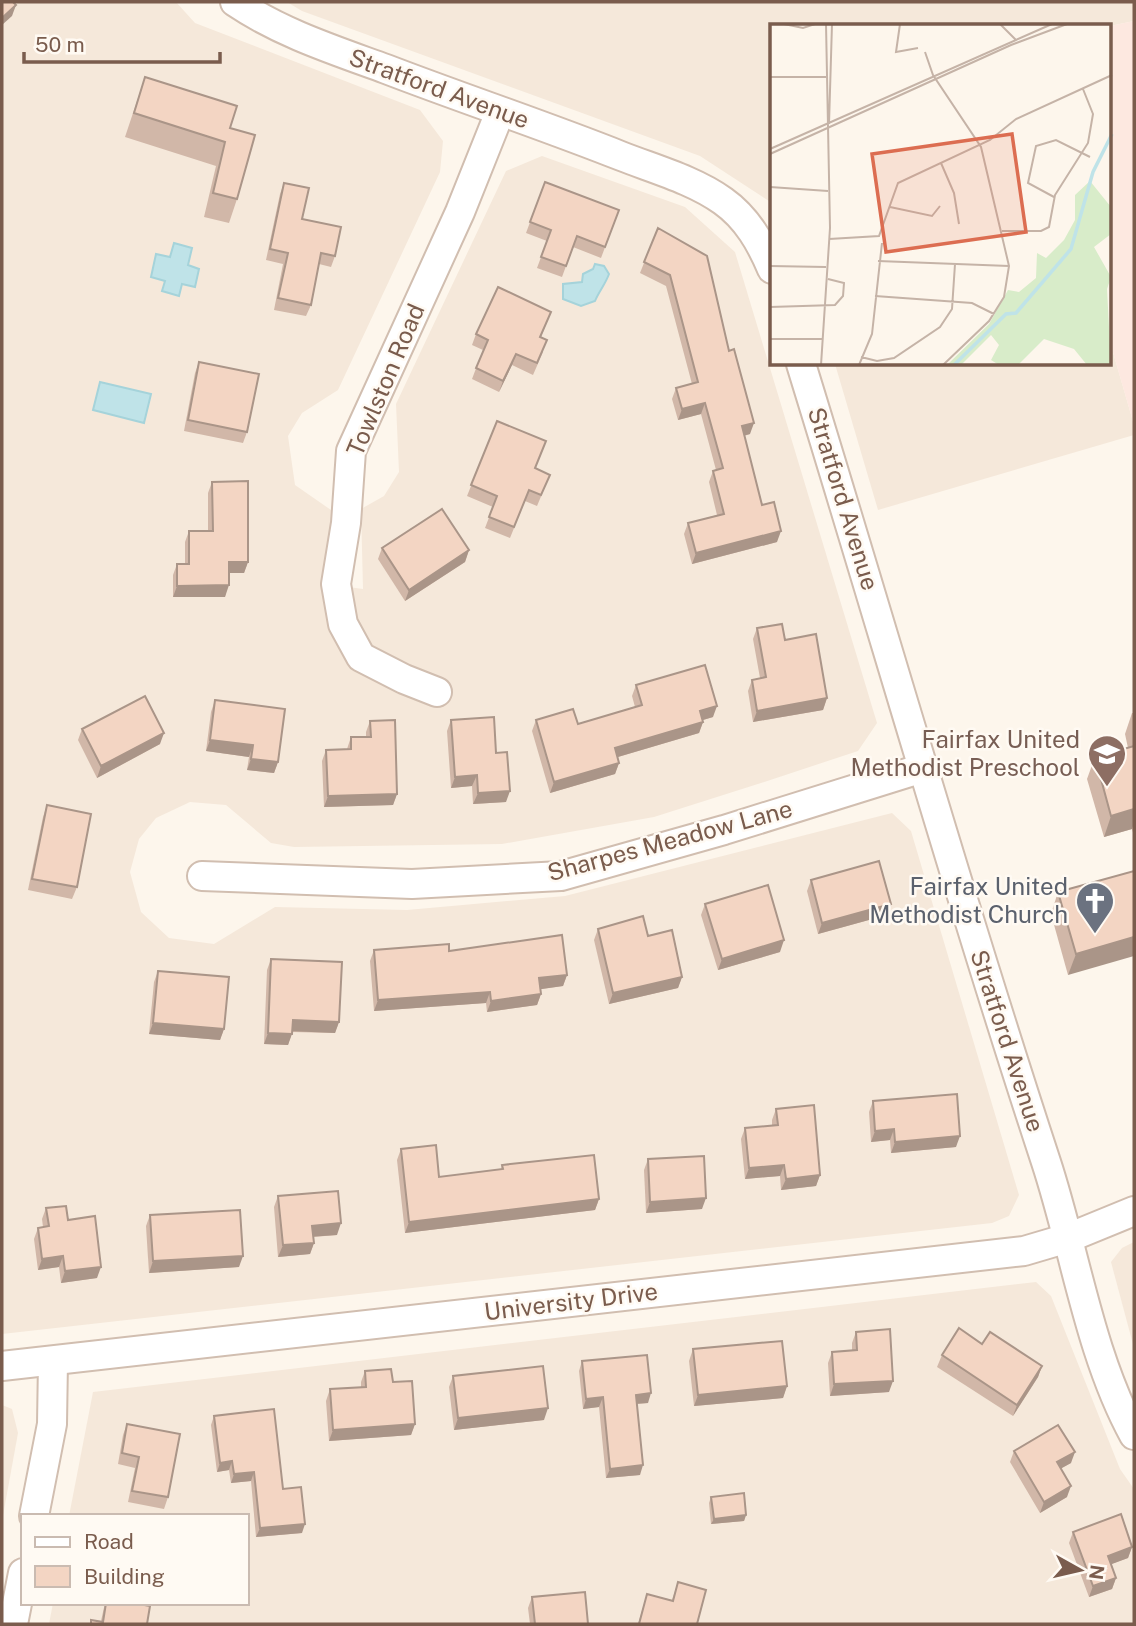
<svg xmlns="http://www.w3.org/2000/svg" width="1136" height="1626" font-family="'Public Sans',sans-serif">
<style>
.residential{fill:#f5e8da}
.commercial{fill:#fde8e0}
.water{fill:#bfe3e8;stroke:#a5d3da;stroke-width:2}
.lines{fill:none;stroke-linecap:round;stroke-linejoin:round}
.minor-casing{stroke:#d1beb0;stroke-width:32}
.minor{stroke:#fff;stroke-width:28}
.wall{fill:#d1b7a8}
.shaded-wall{fill:#aa9588}
.building{fill:#f3d5c3;stroke:#aa9588;stroke-width:2}
.labels{text-anchor:middle;stroke-width:5;stroke-linejoin:round;paint-order:stroke}
.street-label{font-size:24px;fill:#7a5c4d;stroke:#fffaf3}
.education-label{font-size:24px;fill:#785e54;stroke:#fffaf3;text-anchor:end}
.worship-label{font-size:24px;fill:#5b616d;stroke:#fffaf3;text-anchor:end}
.inset-river{fill:none;stroke:#bfe3e8;stroke-width:3.5}
.inset-road{fill:none;stroke:#c5b3a7;stroke-width:2}
.view{fill:#dc6d51;fill-opacity:0.15;stroke:#dc6d51;stroke-width:3.5}
.inset-edge{fill:none;stroke:#7a5c4d;stroke-width:3.5}
</style>
<rect width="100%" height="100%" fill="#fdf6ec"/>
<g class="residential">
<polygon points="2,2 176,2 195,23 420,110 443,141 440,172 338,390 302,413 288,436 295,485 331,510 334,585 363,589 361,509 384,496 399,472 396,404 506,171 542,156 685,207 735,252 877,723 858,751 761,783 654,817 502,844 294,847 271,843 226,805 190,802 156,818 139,839 130,872 141,912 169,938 214,944 275,907 407,910 565,896 892,813 911,831 1019,1195 1009,1216 992,1223 2,1334"/>
<polygon points="287,2 1134,2 1134,21 1110,26 772,26 772,203 700,156 302,11"/>
<polygon points="1110,342 1134,425 1134,435 878,510 835,364 1110,364"/>
<polygon points="1134,1242 1134,1348 1111,1262 1122,1248"/>
<polygon points="1036,1282 1051,1296 1120,1469 1134,1489 1134,1624 49,1624 53,1603 247,1603 247,1516 69,1516 93,1392"/>
<polygon points="2,1405 12,1409 18,1433 2,1521"/>
</g>
<polygon class="commercial" points="1134,21 1134,425 1110,342 1110,26"/>
<g class="water">
<polygon points="174,243 192,248 188,265 199,269 195,287 182,284 179,296 162,291 165,281 151,277 156,254 170,257"/>
<path d="M595 264 604 266 609 274C605 285 599 291 595 301L581 306 563 299V284L582 282 583 274 593 269Z"/>
<polygon points="100,382 151,394 144,423 93,410"/>
</g>
<g class="lines">
<defs>
<g id="minor">
<path d="M235 2C281 33 334 50 386 69 464 99 543 125 621 156 654 169 694 180 723 201 747 218 761 243 772 269"/>
<path d="M801 364C883 630 959 897 1046 1162 1075 1250 1089 1353 1134 1435"/>
<polyline points="437,692 404,679 361,657 343,624 336,584 346,523 351,451 460,212 500,112"/>
<polyline points="202,876 412,884 561,876 724,830 923,768"/>
<polyline points="2,1366 1024,1251 1068,1238 1134,1211"/>
<polyline points="34,1516 52,1424 53,1361"/>
<polyline points="13,1624 23,1573"/>
</g>
</defs>
<use href="#minor" class="minor-casing"/>
<use href="#minor" class="minor"/>
</g>
<g class="wall">
<polygon points="145,77 230,128 237,199 229,223 204,217 216,166 125,137"/>
<polygon points="545,182 619,210 601,258 573,247 562,277 537,268 547,241 526,233"/>
<polygon points="284,183 302,219 335,256 331,267 319,264 311,305 306,316 274,310 283,264 266,260 280,194"/>
<polygon points="658,228 729,351 750,434 744,436 762,505 777,542 692,564 684,534 688,523 717,515 709,482 713,471 716,470 701,414 678,420 672,399 676,388 692,384 666,286 640,273"/>
<polygon points="551,312 541,337 543,352 533,375 512,365 499,392 472,379 483,350 472,345 476,334"/>
<polygon points="199,362 247,432 243,443 184,431 195,373"/>
<polygon points="497,421 535,468 550,475 537,506 525,501 510,538 485,528 493,507 467,496"/>
<polygon points="212,482 248,562 244,573 229,573 225,597 173,597 173,575 177,564 185,564 185,542 189,531 208,531 208,493"/>
<polygon points="382,548 469,550 465,562 405,601 378,559"/>
<polygon points="757,628 785,640 827,698 823,710 753,722 748,691 752,680 760,678 753,639"/>
<polygon points="636,685 713,717 703,720 703,722 699,733 618,757 619,763 615,774 550,793 532,731 536,720 578,724 635,707 632,696"/>
<polygon points="215,700 278,762 274,773 247,770 249,757 206,751 211,712"/>
<polygon points="1132,713 1134,713 1134,836 1132,829 1104,837 1087,779 1095,757 1128,748 1125,734"/>
<polygon points="451,720 496,753 506,802 473,804 472,786 451,788 447,731"/>
<polygon points="370,721 397,794 393,805 324,807 322,761 326,750 347,749 351,737 366,737 366,732"/>
<polygon points="82,729 160,744 97,778 78,740"/>
<polygon points="47,805 77,887 72,899 28,890 43,817"/>
<polygon points="1134,871 1068,975 1051,914 1058,892"/>
<polygon points="811,880 887,915 818,934 807,891"/>
<polygon points="705,904 780,952 718,970 701,915"/>
<polygon points="598,929 648,936 682,977 678,988 609,1004 594,940"/>
<polygon points="374,950 449,951 567,975 563,986 541,989 541,994 537,1005 487,1012 486,1003 374,1011 370,961"/>
<polygon points="271,959 339,1022 335,1033 292,1032 288,1045 264,1044 267,970"/>
<polygon points="158,971 224,1029 220,1040 149,1034 154,982"/>
<polygon points="873,1101 956,1147 891,1153 890,1140 871,1142 869,1112"/>
<polygon points="776,1109 820,1175 816,1186 781,1190 780,1176 745,1179 741,1139 745,1128 772,1126 772,1120"/>
<polygon points="401,1149 439,1177 501,1170 502,1165 599,1199 595,1210 405,1233 397,1160"/>
<polygon points="648,1159 702,1209 646,1213 644,1170"/>
<polygon points="278,1196 337,1235 313,1237 314,1243 310,1254 278,1257 274,1207"/>
<polygon points="46,1208 68,1220 97,1278 61,1283 59,1267 38,1270 34,1239 38,1228 43,1227 42,1219"/>
<polygon points="150,1215 239,1267 149,1273 146,1226"/>
<polygon points="856,1332 889,1392 830,1396 828,1363 832,1352 852,1350 852,1343"/>
<polygon points="982,1344 1042,1366 1038,1377 1013,1416 937,1367 942,1355"/>
<polygon points="693,1349 787,1386 783,1398 694,1406 689,1361"/>
<polygon points="582,1361 648,1403 637,1404 640,1475 606,1478 599,1407 583,1409 579,1371"/>
<polygon points="365,1371 393,1382 415,1424 411,1435 329,1441 326,1401 330,1389 361,1387 361,1382"/>
<polygon points="453,1376 544,1420 454,1430 449,1387"/>
<polygon points="214,1416 283,1489 302,1533 256,1537 251,1481 231,1483 229,1470 217,1472 211,1425"/>
<polygon points="127,1424 168,1497 164,1509 128,1502 135,1468 118,1464 123,1435"/>
<polygon points="1014,1451 1071,1463 1061,1468 1067,1497 1040,1513 1010,1462"/>
<polygon points="711,1497 746,1515 744,1521 711,1524 709,1503"/>
<polygon points="1073,1532 1132,1547 1128,1558 1111,1564 1116,1578 1112,1589 1089,1597 1069,1543"/>
<polygon points="678,1582 697,1624 638,1624 647,1594 672,1600"/>
<polygon points="532,1597 588,1624 530,1624 528,1608"/>
<polygon points="105,1603 133,1603 147,1624 90,1624 91,1620 101,1621"/>
</g>
<g class="shaded-wall">
<polygon points="16,5 12,16 2,25 2,18"/>
<polygon points="516,354 512,365 499,392 503,381"/>
<polygon points="705,403 701,414 678,420 682,409"/>
<polygon points="754,423 750,434 738,437 742,426"/>
<polygon points="781,531 777,542 692,564 696,553"/>
<polygon points="469,550 465,562 405,601 409,590"/>
<polygon points="229,562 248,562 244,573 225,573"/>
<polygon points="229,585 225,597 173,597 177,586"/>
<polygon points="827,698 823,710 753,722 757,711"/>
<polygon points="717,706 713,717 696,722 700,711"/>
<polygon points="703,722 699,733 611,759 615,748"/>
<polygon points="164,733 160,744 97,778 101,766"/>
<polygon points="210,740 253,745 249,757 206,751"/>
<polygon points="251,759 278,762 274,773 247,770"/>
<polygon points="619,763 615,774 550,793 554,782"/>
<polygon points="477,775 472,786 451,788 455,777"/>
<polygon points="510,791 506,802 473,804 478,793"/>
<polygon points="397,794 393,805 324,807 328,796"/>
<polygon points="1134,809 1134,823 1132,829 1104,837 1111,816"/>
<polygon points="891,904 887,915 818,934 822,923"/>
<polygon points="1134,937 1134,956 1068,975 1076,954"/>
<polygon points="784,940 780,952 718,970 722,959"/>
<polygon points="567,975 563,986 535,990 539,978"/>
<polygon points="682,977 678,988 609,1004 613,993"/>
<polygon points="490,992 486,1003 374,1011 378,1000"/>
<polygon points="541,994 537,1005 487,1012 491,1001"/>
<polygon points="293,1020 339,1022 335,1033 288,1031"/>
<polygon points="153,1023 224,1029 220,1040 149,1034"/>
<polygon points="268,1033 292,1034 288,1045 264,1044"/>
<polygon points="894,1129 890,1140 871,1142 875,1131"/>
<polygon points="960,1136 956,1147 891,1153 895,1142"/>
<polygon points="784,1165 780,1176 745,1179 749,1168"/>
<polygon points="820,1175 816,1186 781,1190 786,1179"/>
<polygon points="706,1198 702,1209 646,1213 650,1202"/>
<polygon points="599,1199 595,1210 405,1233 409,1222"/>
<polygon points="341,1223 337,1235 308,1237 312,1226"/>
<polygon points="314,1243 310,1254 278,1257 283,1245"/>
<polygon points="63,1256 59,1267 38,1270 42,1259"/>
<polygon points="243,1256 239,1267 149,1273 153,1261"/>
<polygon points="101,1267 97,1278 61,1283 65,1271"/>
<polygon points="1042,1366 1038,1377 1013,1416 1017,1405"/>
<polygon points="893,1381 889,1392 830,1396 834,1384"/>
<polygon points="787,1386 783,1398 694,1406 698,1395"/>
<polygon points="651,1393 648,1403 633,1404 636,1395"/>
<polygon points="603,1397 599,1407 583,1409 586,1399"/>
<polygon points="548,1408 544,1420 454,1430 458,1418"/>
<polygon points="415,1424 411,1435 329,1441 333,1430"/>
<polygon points="1075,1452 1071,1463 1053,1473 1057,1462"/>
<polygon points="232,1461 229,1470 217,1472 220,1463"/>
<polygon points="643,1465 640,1475 606,1478 610,1469"/>
<polygon points="254,1472 251,1481 231,1483 234,1474"/>
<polygon points="1071,1486 1067,1497 1040,1513 1044,1502"/>
<polygon points="746,1515 744,1521 711,1524 714,1519"/>
<polygon points="305,1524 302,1533 256,1537 260,1528"/>
<polygon points="1132,1547 1128,1558 1104,1567 1108,1556"/>
<polygon points="1116,1578 1112,1589 1089,1597 1093,1586"/>
</g>
<g class="building">
<polygon points="2,2 13,2 16,5 2,18"/>
<polygon points="145,77 237,106 230,128 255,135 237,199 213,193 225,142 134,113"/>
<polygon points="545,182 619,210 605,247 577,236 566,266 541,257 551,230 530,222"/>
<polygon points="284,183 309,188 302,219 341,227 335,256 321,253 311,305 278,298 288,253 270,249"/>
<polygon points="658,228 707,256 729,351 734,349 754,423 742,426 762,505 774,502 781,531 696,553 688,523 724,514 713,471 723,468 705,403 682,409 676,388 698,382 670,275 644,262"/>
<polygon points="498,287 551,312 540,337 547,340 537,363 516,354 503,381 476,368 488,340 476,334"/>
<polygon points="199,362 259,374 247,432 188,420"/>
<polygon points="497,421 546,441 535,468 550,475 541,495 529,490 514,527 489,517 497,496 471,485"/>
<polygon points="248,481 248,562 229,562 229,585 177,586 177,564 189,564 189,531 213,531 212,482"/>
<polygon points="442,509 469,550 409,590 382,548"/>
<polygon points="782,624 785,640 816,634 827,698 757,711 752,680 766,677 757,628"/>
<polygon points="705,665 717,706 700,711 703,722 615,748 619,763 554,782 536,720 573,709 578,724 642,705 636,685"/>
<polygon points="145,696 164,733 101,766 82,729"/>
<polygon points="215,700 285,709 278,762 251,759 253,745 210,740"/>
<polygon points="494,717 496,753 507,752 510,791 478,793 477,775 455,777 451,720"/>
<polygon points="395,720 397,794 328,796 326,750 351,749 351,737 371,737 370,721"/>
<polygon points="1134,746 1134,809 1111,816 1095,757"/>
<polygon points="47,805 91,814 77,887 32,879"/>
<polygon points="879,861 891,904 822,923 811,880"/>
<polygon points="1134,871 1134,937 1076,954 1058,892"/>
<polygon points="768,885 784,940 722,959 705,904"/>
<polygon points="643,916 648,936 672,930 682,977 613,993 598,929"/>
<polygon points="562,935 567,975 539,978 541,994 491,1001 490,992 378,1000 374,950 449,944 449,951"/>
<polygon points="271,959 342,962 339,1022 293,1020 292,1034 268,1033"/>
<polygon points="158,971 229,977 224,1029 153,1023"/>
<polygon points="957,1094 960,1136 895,1142 894,1129 875,1131 873,1101"/>
<polygon points="814,1105 820,1175 786,1179 784,1165 749,1168 745,1128 778,1125 776,1109"/>
<polygon points="436,1145 439,1177 503,1169 502,1165 594,1155 599,1199 409,1222 401,1149"/>
<polygon points="704,1156 706,1198 650,1202 648,1159"/>
<polygon points="338,1191 341,1223 312,1226 314,1243 283,1245 278,1196"/>
<polygon points="66,1206 68,1220 95,1216 101,1267 65,1271 63,1256 42,1259 38,1228 49,1226 46,1208"/>
<polygon points="240,1210 243,1256 153,1261 150,1215"/>
<polygon points="959,1328 982,1344 990,1332 1042,1366 1017,1405 942,1355"/>
<polygon points="890,1329 893,1381 834,1384 832,1352 857,1350 856,1332"/>
<polygon points="782,1341 787,1386 698,1395 693,1349"/>
<polygon points="647,1355 651,1393 636,1395 643,1465 610,1469 603,1397 586,1399 582,1361"/>
<polygon points="543,1366 548,1408 458,1418 453,1376"/>
<polygon points="391,1369 393,1382 412,1381 415,1424 333,1430 330,1389 366,1387 365,1371"/>
<polygon points="274,1409 283,1489 301,1487 305,1524 260,1528 254,1472 234,1474 232,1461 220,1463 214,1416"/>
<polygon points="127,1424 180,1434 168,1497 132,1491 139,1457 122,1453"/>
<polygon points="1058,1425 1075,1452 1057,1462 1071,1486 1044,1502 1014,1451"/>
<polygon points="744,1493 746,1515 714,1519 711,1497"/>
<polygon points="1121,1514 1132,1547 1108,1556 1116,1578 1093,1586 1073,1532"/>
<polygon points="678,1582 706,1590 697,1624 639,1624 647,1594 673,1601"/>
<polygon points="585,1592 588,1624 535,1624 532,1597"/>
<polygon points="106,1603 133,1603 150,1606 147,1624 91,1624 91,1620 103,1622"/>
</g>
<defs>
<symbol id="school-pin" viewBox="-11 -11 22 30"><path d="M0 17L-7.5 6A9.5 9.5 0 1 1 7.5 6Z" fill="#8d6e63" stroke="#fffaf3"/><path d="M0-5L7-2L0 1L-7-2ZM-4 1L0 2.5L4 1V4Q0 6-4 4Z" fill="#fff"/></symbol>
<symbol id="church-pin" viewBox="-11 -11 22 30"><path d="M0 17L-7.5 6A9.5 9.5 0 1 1 7.5 6Z" fill="#6b7280" stroke="#fffaf3"/><path d="M-1.2-6h2.4v3.5h3.3v2.4h-3.3V6h-2.4V-.1h-3.3v-2.4h3.3Z" fill="#fff"/></symbol>
</defs>
<g fill-rule="evenodd">
<use href="#school-pin" x="1085" y="732" width="44" height="60"/>
<use href="#church-pin" x="1073" y="879" width="44" height="60"/>
</g>
<g class="labels">
<g class="street-label">
<text transform="translate(439 89) rotate(20)" y="8">Stratford Avenue</text>
<text transform="translate(386 380) rotate(-67)" y="8">Towlston Road</text>
<text transform="translate(843 499) rotate(73)" y="8">Stratford Avenue</text>
<text transform="translate(670 841) rotate(-15)" y="8">Sharpes Meadow Lane</text>
<text transform="translate(1007 1041) rotate(72)" y="8">Stratford Avenue</text>
<text transform="translate(571 1302) rotate(-7)" y="8">University Drive</text>
</g>
<g class="education-label">
<text x="1080" y="748">Fairfax United<tspan x="1080" dy="28">Methodist Preschool</tspan></text>
</g>
<g class="worship-label">
<text x="1068" y="895">Fairfax United<tspan x="1068" dy="28">Methodist Church</tspan></text>
</g>
</g>
<g transform="translate(770 24)">
<rect width="341" height="341" fill="#fdf6ec"/>
<path d="M320 157 341 183V210L324 223 341 253 337 265 341 341H317L304 325 274 315 248 341H229L221 336 229 321 221 311 191 341H177L219 300 238 266 249 268 266 254 267 229 276 234 294 216 305 196V171Z" fill="#d8ecc9"/>
<path class="inset-river" d="M184 341 236 290 246 289 301 225 323 148 342 110"/>
<path class="inset-road" d="M14 0 33 4 45 0M130 0 126 28 148 24M230 0 246 16M155 28 163 51 211 123 239 242 234 273 219 297 173 341M0 53H56M59 100 62 0M0 125 282 0M0 130 241 21 297 0M171 139 184 169 189 200M0 163 58 167M284 173 258 159 266 122 286 116 320 133M120 183 162 192 170 182M232 207H271L279 203 285 171 318 119 323 90 313 65M59 215 109 212 128 159 220 116 246 95 342 51M108 237 239 242M0 242 56 243M105 272 202 279 224 290M0 283 65 281 73 272 74 259 58 255M0 315H53M91 333 107 337 124 334 170 303 182 285 185 240M51 341 60 204 56 0M89 341 102 310 112 219"/>
<path class="view" d="M242 110 256 208 116 228 102 130Z"/>
<rect width="341" height="341" class="inset-edge"/>
</g>
<rect width="1136" height="1626" fill="none" stroke="#7a5c4d" stroke-width="7"/>
<rect x="21" y="1514" width="228" height="91" fill="#fffaf3" stroke="#cabbb1" stroke-width="2"/>
<rect x="35" y="1537" width="35" height="10" fill="#ffffff" stroke="#cabbb1" stroke-width="2"/>
<text x="84" y="1549" font-size="21" fill="#7a5c4d">Road</text>
<rect x="35" y="1566" width="35" height="21" fill="#f3d5c3" stroke="#cabbb1" stroke-width="2"/>
<text x="84" y="1584" font-size="21" fill="#7a5c4d">Building</text>
<g transform="translate(1080 1570) rotate(98)" stroke="#fffaf3" stroke-width="5" paint-order="stroke">
<path d="M0-5L12 26L0 18L-12 26Z" fill="#7a5c4d"/>
<text y="-10" font-size="19" font-weight="bold" text-anchor="middle" fill="#7a5c4d">N</text>
</g>
<path d="M24 52v10h196v-10" fill="none" stroke="#7a5c4d" stroke-width="3.5"/>
<text x="35" y="52" font-size="21" fill="#7a5c4d" stroke="#fffaf3" stroke-width="5" paint-order="stroke">50 m</text>
</svg>
